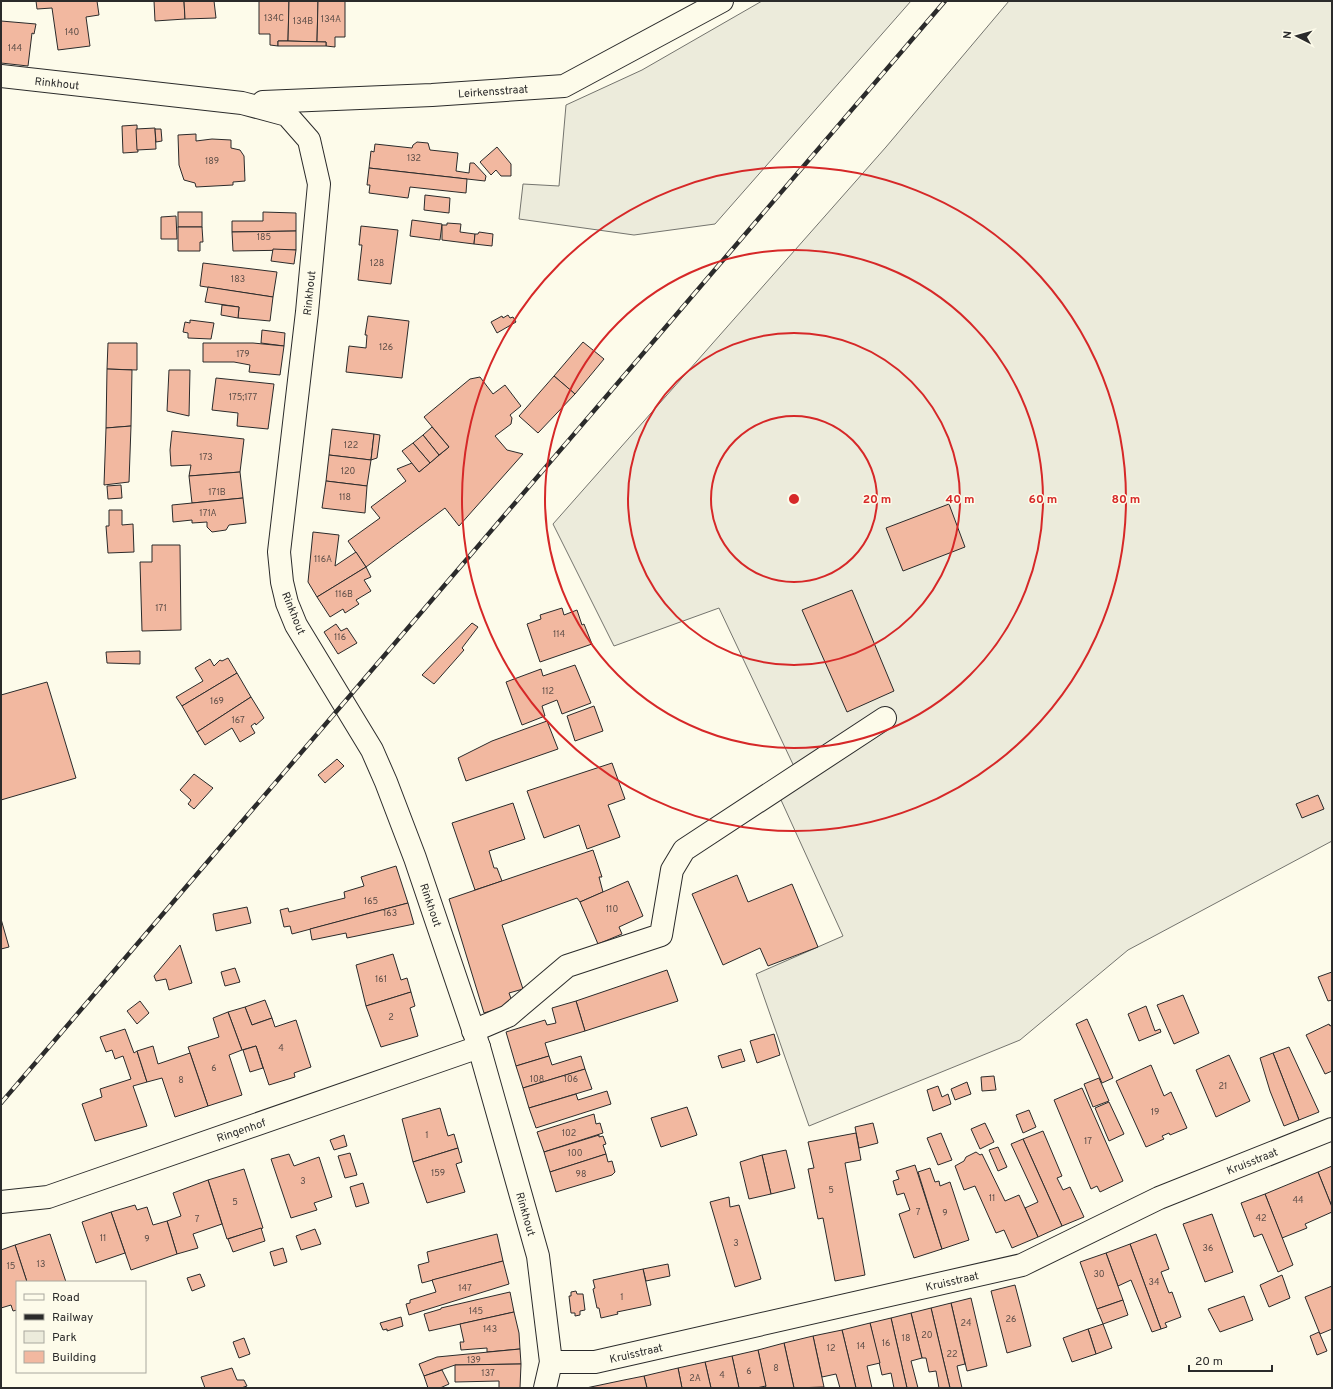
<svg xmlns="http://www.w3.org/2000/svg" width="1333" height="1389" font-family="Overpass,sans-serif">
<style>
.green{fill:#ecebdb;stroke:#74746e}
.building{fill:#f2b8a0;stroke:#2b2b2b}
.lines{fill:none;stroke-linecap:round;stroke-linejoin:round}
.minor-casing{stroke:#2b2b2b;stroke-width:24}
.minor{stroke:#fdfbea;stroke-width:22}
.rail-casing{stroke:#2b2b2b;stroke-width:4.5}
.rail{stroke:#fdfbea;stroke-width:3;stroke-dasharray:9;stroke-linecap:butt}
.ring{fill:none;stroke:#d62828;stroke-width:2}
.labels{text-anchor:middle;stroke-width:3;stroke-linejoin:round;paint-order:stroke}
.number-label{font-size:9px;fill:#5d4e48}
.street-label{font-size:11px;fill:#2b2b2b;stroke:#fdfbea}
.centre{fill:#d62828;stroke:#fdfbea;stroke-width:2}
.ring-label{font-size:12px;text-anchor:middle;font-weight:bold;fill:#d62828;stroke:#fdfbea;stroke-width:3;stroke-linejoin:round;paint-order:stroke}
</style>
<rect width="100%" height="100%" fill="#fdfbea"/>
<g class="green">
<polygon points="762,1 911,1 715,224 634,235 519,219 523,184 559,186 566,105 642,70"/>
<polygon points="1009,1 1332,1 1332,841 1128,950 1020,1040 809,1126 756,974 843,936 776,789 799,777 719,608 614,646 553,524 886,147"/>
</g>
<g class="building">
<polygon points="36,1 97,1 99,15 86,17 90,46 58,50 52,8 37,9"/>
<polygon points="154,1 184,1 185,19 155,21"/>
<polygon points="184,1 214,1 216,18 185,19"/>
<polygon points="259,1 289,1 288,41 278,41 278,46 270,45 270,34 259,34"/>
<polygon points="289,1 318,1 317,42 288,41"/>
<polygon points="318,1 345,1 345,37 335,37 335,47 326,46 326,42 317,42"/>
<polygon points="1,21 36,24 34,34 32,33 28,66 1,63"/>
<polygon points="278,41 288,41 326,42 326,46 278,46"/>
<polygon points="137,125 138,152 123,153 122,126"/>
<polygon points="155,128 156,149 137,150 136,129"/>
<polygon points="155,129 161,129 162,141 156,142"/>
<polygon points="196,134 196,141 212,139 231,140 231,148 240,150 244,156 245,181 233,182 233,185 196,187 195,183 184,180 179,165 178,135"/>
<polygon points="417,142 428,143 430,150 458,153 456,171 469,173 470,163 474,163 486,176 485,181 369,168 371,151 374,152 375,144 412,148 413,145"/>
<polygon points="497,147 511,164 511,176 501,176 496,170 491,175 480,162"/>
<polygon points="369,168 467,179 466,193 410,187 408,198 369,193 370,185 367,185"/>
<polygon points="425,195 450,198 449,213 424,210"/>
<rect x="178" y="212" width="24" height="15"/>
<polygon points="263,212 296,213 296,231 232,232 232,221 263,221"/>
<polygon points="176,216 177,239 161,239 161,217"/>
<polygon points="412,220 442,224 440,240 410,236"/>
<polygon points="447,223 461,224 460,232 475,234 474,244 442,240 442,225 447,225"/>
<polygon points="361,226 398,230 391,284 358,280 362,245 359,245"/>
<polygon points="178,227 202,227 203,242 200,242 200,251 178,251"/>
<polygon points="296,231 296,250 233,251 232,232"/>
<polygon points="479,232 493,234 492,246 474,244 475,234 478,234"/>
<polygon points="273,249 296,250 294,264 271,261"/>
<polygon points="203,263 277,272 273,297 200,286"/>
<polygon points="208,287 273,297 270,321 238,318 239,307 205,302"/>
<polygon points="222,305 239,307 238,318 221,315"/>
<polygon points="508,315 510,318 513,317 516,322 497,333 491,322 502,316 503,318"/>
<polygon points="368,316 409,321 402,378 346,372 349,346 366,348 367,335 365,335"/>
<polygon points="190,320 214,323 211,339 188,338 188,333 183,332 185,322 190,323"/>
<polygon points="262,330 285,333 284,346 261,343"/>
<polygon points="583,342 604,359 575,394 554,376"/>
<polygon points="108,343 137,343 137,370 107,369"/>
<polygon points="203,343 253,343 284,346 280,375 249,372 250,365 234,362 203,362"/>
<polygon points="107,369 132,370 131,426 106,428"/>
<polygon points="169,370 190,370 189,416 167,411"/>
<polygon points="554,376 575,394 538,433 519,416"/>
<polygon points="480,377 493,394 505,385 521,406 510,415 512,418 511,424 495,436 507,450 523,454 459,526 445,508 366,567 348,541 380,518 371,507 406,481 397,469 412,463 419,472 449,447 424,417 470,379"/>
<polygon points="216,378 274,384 268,429 237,426 238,413 212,410"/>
<polygon points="131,426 129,482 104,485 106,428"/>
<polygon points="432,427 449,447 439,455 423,435"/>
<polygon points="332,429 374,434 371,460 329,455"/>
<polygon points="172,431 244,439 240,472 189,476 191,465 171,466 170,450"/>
<polygon points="374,434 380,435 377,458 371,460"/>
<polygon points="423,435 439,455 430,463 413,443"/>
<polygon points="413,443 430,463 419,472 402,451"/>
<polygon points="329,455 371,460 367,486 326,481"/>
<polygon points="240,472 243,498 192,503 189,476"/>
<polygon points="326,481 367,486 365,513 322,508"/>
<polygon points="121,485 122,498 108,499 107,486"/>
<polygon points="243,498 246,523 229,525 226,530 212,532 207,527 207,522 192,523 192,520 173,522 172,505"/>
<polygon points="949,504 965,547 903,571 886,528"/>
<polygon points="109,510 122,510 122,525 133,524 134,552 108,553 106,526 109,526"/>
<polygon points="313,532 339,535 335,566 356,552 366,567 317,597 308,582"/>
<polygon points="152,545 180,545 181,630 142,631 140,562 152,562"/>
<polygon points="366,567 371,577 364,580 371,591 356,600 359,604 345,613 343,609 330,617 317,597"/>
<polygon points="852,590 894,691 847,712 802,610"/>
<polygon points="562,608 564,615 577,610 582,625 584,624 592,644 540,662 527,624 541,619 540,615"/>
<polygon points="472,623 478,627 462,648 464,650 434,684 422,675"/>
<polygon points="336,624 341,631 347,628 357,643 338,654 324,632"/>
<polygon points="140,651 140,664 107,663 106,652"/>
<polygon points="228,658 237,673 182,706 176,697 203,681 195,668 210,659 214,666 220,660 222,661"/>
<polygon points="575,665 591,703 562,714 557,700 542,706 545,716 522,725 506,682 541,669 543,676"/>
<polygon points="237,673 251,697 197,732 182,706"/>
<polygon points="47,682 76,778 1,800 1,695"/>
<polygon points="251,697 264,718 256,725 255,723 251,726 255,733 240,742 232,728 205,745 197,732"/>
<polygon points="594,706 603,731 575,741 567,716"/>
<polygon points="547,721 558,749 466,781 458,758 492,741"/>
<polygon points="337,759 344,766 325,783 318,775"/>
<polygon points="612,763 625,799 608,805 620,837 587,849 579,825 544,838 527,791"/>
<polygon points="194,774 213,788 194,809 188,804 191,800 180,790"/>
<polygon points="1318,795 1324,809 1302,818 1296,804"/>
<polygon points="513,803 525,839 489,851 494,868 497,868 502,881 475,890 452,823"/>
<polygon points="593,850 602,877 599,877 603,892 580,902 577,898 502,925 523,989 509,993 513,1004 484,1013 449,899"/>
<polygon points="396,866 408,903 292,934 290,926 284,927 280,910 288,908 289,912 345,898 344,892 364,886 361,877"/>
<polygon points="737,875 748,902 792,884 818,947 768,966 760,948 723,965 692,894"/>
<polygon points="628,881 643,916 619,927 622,934 598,944 580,902"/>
<polygon points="408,903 414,924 347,938 346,933 312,940 310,929"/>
<polygon points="247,907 251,923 216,931 213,914"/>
<polygon points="1,919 9,947 1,949"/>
<polygon points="180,945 192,983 169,990 166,979 156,981 154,976"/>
<polygon points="393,954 401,980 407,978 411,992 366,1006 356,965"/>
<polygon points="235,968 240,982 225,986 221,972"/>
<polygon points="667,970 678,1001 585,1031 576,1001"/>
<polygon points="1332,972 1332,1000 1328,1001 1318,977"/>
<polygon points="411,992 415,1006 410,1008 418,1036 381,1047 366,1006"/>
<polygon points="1183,995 1199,1033 1174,1044 1157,1005"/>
<polygon points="265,1000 272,1018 252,1025 245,1007"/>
<polygon points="140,1001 149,1013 137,1024 127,1011"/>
<polygon points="576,1001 585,1031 545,1043 549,1056 516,1066 506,1032 545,1020 547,1025 556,1023 552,1008"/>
<polygon points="1146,1006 1155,1031 1160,1029 1161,1032 1139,1041 1128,1014"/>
<polygon points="245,1007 252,1025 272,1018 275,1027 296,1020 311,1067 294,1073 295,1077 269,1085 256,1046 242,1050 228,1012"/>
<polygon points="228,1012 242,1050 229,1055 242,1095 208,1106 188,1047 219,1037 213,1018"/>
<polygon points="1087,1019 1113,1078 1102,1083 1076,1024"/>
<polygon points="1329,1024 1330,1026 1332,1025 1332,1071 1325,1074 1306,1035"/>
<polygon points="125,1029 134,1053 137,1051 147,1082 133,1086 147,1126 95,1141 82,1104 102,1097 100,1089 131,1079 123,1056 115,1059 112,1050 106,1052 100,1037"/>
<polygon points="774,1034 780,1055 757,1063 750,1041"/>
<polygon points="153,1046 158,1064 190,1053 208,1106 175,1117 162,1078 147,1082 137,1051"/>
<polygon points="256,1046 263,1068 250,1072 243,1050"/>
<polygon points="1289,1047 1319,1112 1299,1120 1273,1053"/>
<polygon points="741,1049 745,1061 722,1068 718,1056"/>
<polygon points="1273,1053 1299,1120 1284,1126 1270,1091 1260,1058"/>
<polygon points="1229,1055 1250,1101 1216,1117 1196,1070"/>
<polygon points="549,1056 552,1065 581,1056 585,1069 523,1088 516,1066"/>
<polygon points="1151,1065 1164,1096 1171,1092 1187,1128 1170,1135 1169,1133 1162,1136 1164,1139 1146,1147 1116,1081"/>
<polygon points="585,1069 592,1089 529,1108 523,1088"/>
<polygon points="994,1076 996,1090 982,1091 981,1077"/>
<polygon points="1099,1078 1109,1101 1093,1107 1084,1084"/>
<polygon points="967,1082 971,1094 955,1100 951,1089"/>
<polygon points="938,1086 942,1097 948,1094 951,1104 933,1111 927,1090"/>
<polygon points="1082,1088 1123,1181 1100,1192 1097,1186 1091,1189 1054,1100"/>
<polygon points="607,1091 611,1104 536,1128 529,1108 576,1094 578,1100"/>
<polygon points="1109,1102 1124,1134 1109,1141 1095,1108"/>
<polygon points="687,1107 697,1135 661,1147 651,1118"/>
<polygon points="440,1108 448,1136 454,1134 458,1148 413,1162 402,1119"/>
<polygon points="1029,1110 1036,1127 1023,1133 1016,1115"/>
<polygon points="594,1114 596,1124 600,1123 603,1133 544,1152 537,1132"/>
<polygon points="873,1123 878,1143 859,1148 855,1127"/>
<polygon points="985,1123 994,1142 980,1149 971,1129"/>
<polygon points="1043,1131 1062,1176 1057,1178 1063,1190 1070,1187 1084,1217 1062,1226 1023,1139"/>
<polygon points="856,1133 861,1160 845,1163 865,1275 835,1281 823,1218 818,1219 808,1169 814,1168 808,1142"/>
<polygon points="941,1133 952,1160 938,1165 927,1138"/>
<polygon points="344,1135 347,1146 334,1150 330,1140"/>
<polygon points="599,1135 599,1137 603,1136 606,1144 603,1145 606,1154 550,1172 544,1152"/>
<polygon points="1023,1139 1062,1226 1038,1237 1025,1208 1038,1202 1011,1144"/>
<polygon points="998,1147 1007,1167 998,1171 989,1150"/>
<polygon points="458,1148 462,1162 456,1164 465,1192 427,1203 413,1162"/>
<polygon points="786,1150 795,1188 771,1194 762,1155"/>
<polygon points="976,1152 980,1155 982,1154 1005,1201 1019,1195 1038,1237 1012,1248 1004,1230 996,1233 975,1186 964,1190 955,1166 964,1161 966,1157"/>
<polygon points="350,1153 357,1175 345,1178 338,1156"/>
<polygon points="289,1154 294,1166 319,1157 332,1197 314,1203 317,1210 291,1218 271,1159"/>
<polygon points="606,1154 608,1162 612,1161 615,1172 612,1175 556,1192 550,1172"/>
<polygon points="762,1155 771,1194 749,1199 740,1162"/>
<polygon points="915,1165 942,1249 914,1258 899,1214 910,1210 904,1193 897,1195 893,1181 899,1179 896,1171"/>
<polygon points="1332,1166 1332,1207 1318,1172"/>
<polygon points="930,1168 935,1182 939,1181 940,1186 950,1182 969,1240 942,1249 918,1172"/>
<polygon points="244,1169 263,1228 227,1239 208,1180"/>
<polygon points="1318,1172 1332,1207 1332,1212 1305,1224 1307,1228 1282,1238 1265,1194"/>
<polygon points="208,1180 222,1224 193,1234 198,1248 177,1254 167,1221 181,1216 173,1193"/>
<polygon points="363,1183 369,1203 356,1207 350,1187"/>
<polygon points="1265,1194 1293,1265 1278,1272 1262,1234 1254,1237 1241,1203"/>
<polygon points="729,1197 730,1207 739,1205 761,1279 735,1287 710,1202"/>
<polygon points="135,1205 137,1210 147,1207 153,1225 167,1221 177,1254 131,1270 111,1212"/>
<polygon points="111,1212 125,1253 96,1263 82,1222"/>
<polygon points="1212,1214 1233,1272 1205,1282 1183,1224"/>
<polygon points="261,1228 265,1241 233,1252 228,1239"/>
<polygon points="315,1229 321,1244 301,1250 296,1236"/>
<polygon points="50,1234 66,1282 27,1282 15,1245"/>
<polygon points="497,1234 503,1261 422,1283 418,1265 429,1262 427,1252"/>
<polygon points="1156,1234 1169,1269 1161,1272 1169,1293 1172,1292 1181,1317 1165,1323 1167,1327 1161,1329 1130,1244"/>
<polygon points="1130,1244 1161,1329 1152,1332 1131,1280 1118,1286 1106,1253"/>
<polygon points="15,1245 27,1282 17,1282 17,1310 13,1311 11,1305 1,1308 1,1250"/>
<polygon points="283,1248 287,1262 274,1266 270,1252"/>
<polygon points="1106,1253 1123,1300 1097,1309 1080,1262"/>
<polygon points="503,1261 509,1284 409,1315 406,1304 410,1303 410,1300 436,1292 432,1280"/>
<polygon points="668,1264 670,1276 646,1281 643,1269"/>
<polygon points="643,1269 651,1305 617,1312 618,1314 601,1318 599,1308 597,1308 593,1289 595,1288 593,1280"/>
<polygon points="200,1274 205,1286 192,1291 187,1278"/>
<polygon points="1282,1275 1290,1298 1269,1307 1260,1285"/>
<polygon points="1015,1285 1031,1346 1007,1353 991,1291"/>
<polygon points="1332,1286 1332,1329 1320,1334 1305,1297"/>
<polygon points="576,1291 577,1294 583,1294 585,1310 580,1311 580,1315 575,1316 575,1313 571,1313 569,1296 571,1296 571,1292"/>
<polygon points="510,1292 514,1312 429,1331 424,1314 441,1309 441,1308"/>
<polygon points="1244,1296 1253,1320 1220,1332 1208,1309"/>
<polygon points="971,1298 987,1366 967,1371 951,1303"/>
<polygon points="1123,1300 1128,1315 1103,1324 1097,1309"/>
<polygon points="951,1303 965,1364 957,1366 962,1388 950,1388 931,1308"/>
<polygon points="931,1308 950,1388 939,1388 936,1371 929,1372 926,1358 922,1358 911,1313"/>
<polygon points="514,1312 519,1333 520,1349 487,1352 487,1348 461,1350 460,1342 464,1342 460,1324"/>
<polygon points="911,1313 922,1358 911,1361 918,1388 907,1388 891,1318"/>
<polygon points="401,1317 403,1326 387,1331 387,1329 383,1330 380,1323"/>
<polygon points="891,1318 907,1388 894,1388 891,1373 882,1375 870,1323"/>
<polygon points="870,1323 880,1363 867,1366 872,1388 856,1388 842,1330"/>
<polygon points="1103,1324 1112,1348 1096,1354 1088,1329"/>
<polygon points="1088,1329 1096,1354 1072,1362 1063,1338"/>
<polygon points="842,1330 856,1388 840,1388 836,1374 822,1377 813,1336"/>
<polygon points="1319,1332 1327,1351 1317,1355 1310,1336"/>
<polygon points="813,1336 824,1387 794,1388 784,1343"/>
<polygon points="244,1338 250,1354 239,1358 233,1342"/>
<polygon points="784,1343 794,1388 766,1388 758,1350"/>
<polygon points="520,1349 521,1364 455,1365 424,1376 419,1364 437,1357"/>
<polygon points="758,1350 766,1386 756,1388 739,1388 732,1356"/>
<polygon points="732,1356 739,1388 711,1388 705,1362"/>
<polygon points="705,1362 711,1388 682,1388 678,1368"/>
<polygon points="521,1364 520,1388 499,1388 499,1381 455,1382 455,1365"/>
<polygon points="232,1368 237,1380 244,1380 247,1386 241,1388 205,1388 201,1377"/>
<polygon points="678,1368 682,1388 647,1388 644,1376"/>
<polygon points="442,1370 449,1384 440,1388 428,1388 424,1376"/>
<polygon points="644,1376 647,1388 586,1388 624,1380"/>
</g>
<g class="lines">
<defs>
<g id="minor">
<polyline points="1,76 242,103 287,115 309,140 319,184 307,312 279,552 282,582 287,603 296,625 372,750 386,782 415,858 479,1047 538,1256 551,1362 545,1388"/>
<polyline points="263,102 432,95 564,86 722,1"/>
<polyline points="473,1031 508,1016 567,966 661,935 672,870 684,850 885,718"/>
<polyline points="1,1202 48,1197 479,1047"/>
<polyline points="551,1362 595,1362 1022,1265 1159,1198 1332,1129"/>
</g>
</defs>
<use href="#minor" class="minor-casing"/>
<use href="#minor" class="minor"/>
<defs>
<polyline id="rail" points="1,1103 945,1"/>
</defs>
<use href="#rail" class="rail-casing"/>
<use href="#rail" class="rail"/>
</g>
<g class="ring">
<circle cx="794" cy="499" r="83"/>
<circle cx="794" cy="499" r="166"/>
<circle cx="794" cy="499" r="249"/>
<circle cx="794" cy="499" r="332"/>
</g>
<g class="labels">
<g class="number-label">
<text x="274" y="21">134C</text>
<text x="331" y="22">134A</text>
<text x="303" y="24">134B</text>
<text x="72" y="35">140</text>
<text x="15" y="51">144</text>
<text x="414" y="161">132</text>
<text x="212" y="164">189</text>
<text x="264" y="240">185</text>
<text x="377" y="266">128</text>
<text x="238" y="282">183</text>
<text x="386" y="350">126</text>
<text x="243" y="357">179</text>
<text x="243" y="400">175;177</text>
<text x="351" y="448">122</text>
<text x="206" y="460">173</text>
<text x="348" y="474">120</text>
<text x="217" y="495">171B</text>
<text x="345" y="500">118</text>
<text x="208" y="516">171A</text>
<text x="323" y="562">116A</text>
<text x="344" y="597">116B</text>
<text x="161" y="611">171</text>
<text x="559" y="637">114</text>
<text x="340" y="640">116</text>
<text x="548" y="694">112</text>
<text x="217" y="704">169</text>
<text x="238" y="723">167</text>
<text x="371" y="904">165</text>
<text x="612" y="912">110</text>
<text x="390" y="916">163</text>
<text x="381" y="982">161</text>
<text x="391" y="1020">2</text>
<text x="281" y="1051">4</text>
<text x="214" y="1071">6</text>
<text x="537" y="1082">108</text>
<text x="571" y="1082">106</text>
<text x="181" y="1083">8</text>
<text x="1223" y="1089">21</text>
<text x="1155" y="1115">19</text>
<text x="569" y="1136">102</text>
<text x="427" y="1138">1</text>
<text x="1088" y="1144">17</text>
<text x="575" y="1156">100</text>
<text x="438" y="1176">159</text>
<text x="581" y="1177">98</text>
<text x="303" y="1184">3</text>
<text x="831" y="1193">5</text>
<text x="992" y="1201">11</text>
<text x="1298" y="1203">44</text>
<text x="235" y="1205">5</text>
<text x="918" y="1215">7</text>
<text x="945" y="1216">9</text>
<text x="1261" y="1221">42</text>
<text x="197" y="1222">7</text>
<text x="103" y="1241">11</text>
<text x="147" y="1242">9</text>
<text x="736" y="1246">3</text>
<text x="1208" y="1251">36</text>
<text x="41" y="1267">13</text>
<text x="11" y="1269">15</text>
<text x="1099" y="1277">30</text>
<text x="1154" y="1285">34</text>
<text x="465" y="1291">147</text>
<text x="622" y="1300">1</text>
<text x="476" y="1314">145</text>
<text x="1011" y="1322">26</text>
<text x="966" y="1326">24</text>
<text x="490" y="1332">143</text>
<text x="927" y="1338">20</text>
<text x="906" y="1341">18</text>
<text x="886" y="1346">16</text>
<text x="861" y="1349">14</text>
<text x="831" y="1351">12</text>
<text x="952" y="1357">22</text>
<text x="474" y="1363">139</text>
<text x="776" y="1371">8</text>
<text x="749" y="1374">6</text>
<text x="488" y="1376">137</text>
<text x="722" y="1378">4</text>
<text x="695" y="1381">2A</text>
</g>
<g class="street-label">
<text transform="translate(57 83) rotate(6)" y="4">Rinkhout</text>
<text transform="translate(493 91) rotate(-4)" y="4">Leirkensstraat</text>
<text transform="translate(309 293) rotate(-84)" y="4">Rinkhout</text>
<text transform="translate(294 613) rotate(68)" y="4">Rinkhout</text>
<text transform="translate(431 905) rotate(71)" y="4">Rinkhout</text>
<text transform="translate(241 1130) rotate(-19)" y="4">Ringenhof</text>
<text transform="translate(1252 1161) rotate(-22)" y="4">Kruisstraat</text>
<text transform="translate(526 1214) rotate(74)" y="4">Rinkhout</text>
<text transform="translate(952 1281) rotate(-13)" y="4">Kruisstraat</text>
<text transform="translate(636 1353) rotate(-13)" y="4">Kruisstraat</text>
</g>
</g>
<circle cx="794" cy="499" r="6" class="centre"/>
<g class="ring-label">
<text x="877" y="503">20 m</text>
<text x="960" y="503">40 m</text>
<text x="1043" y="503">60 m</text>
<text x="1126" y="503">80 m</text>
</g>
<rect width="1333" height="1389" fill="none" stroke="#2b2b2b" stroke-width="4"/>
<rect x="16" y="1281" width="130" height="92" fill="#fdfbea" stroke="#a9a89e"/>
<rect x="24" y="1294" width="20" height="6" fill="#fdfbea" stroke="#a9a89e"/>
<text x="52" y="1301" font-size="12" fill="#2b2b2b">Road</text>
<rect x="24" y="1314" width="20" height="6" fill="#2b2b2b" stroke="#a9a89e"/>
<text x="52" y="1321" font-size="12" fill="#2b2b2b">Railway</text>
<rect x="24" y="1331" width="20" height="12" fill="#ecebdb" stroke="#a9a89e"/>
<text x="52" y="1341" font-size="12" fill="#2b2b2b">Park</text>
<rect x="24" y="1351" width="20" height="12" fill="#f2b8a0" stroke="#a9a89e"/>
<text x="52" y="1361" font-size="12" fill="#2b2b2b">Building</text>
<g transform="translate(1297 36) rotate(276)" stroke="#fdfbea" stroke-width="3" paint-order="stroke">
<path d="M0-3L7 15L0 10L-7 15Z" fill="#2b2b2b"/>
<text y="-6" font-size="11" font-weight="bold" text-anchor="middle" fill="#2b2b2b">N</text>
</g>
<path d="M1189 1365v6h83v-6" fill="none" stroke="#2b2b2b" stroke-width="2"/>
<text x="1195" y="1365" font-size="12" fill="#2b2b2b" stroke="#fdfbea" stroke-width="3" paint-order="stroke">20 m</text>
</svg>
